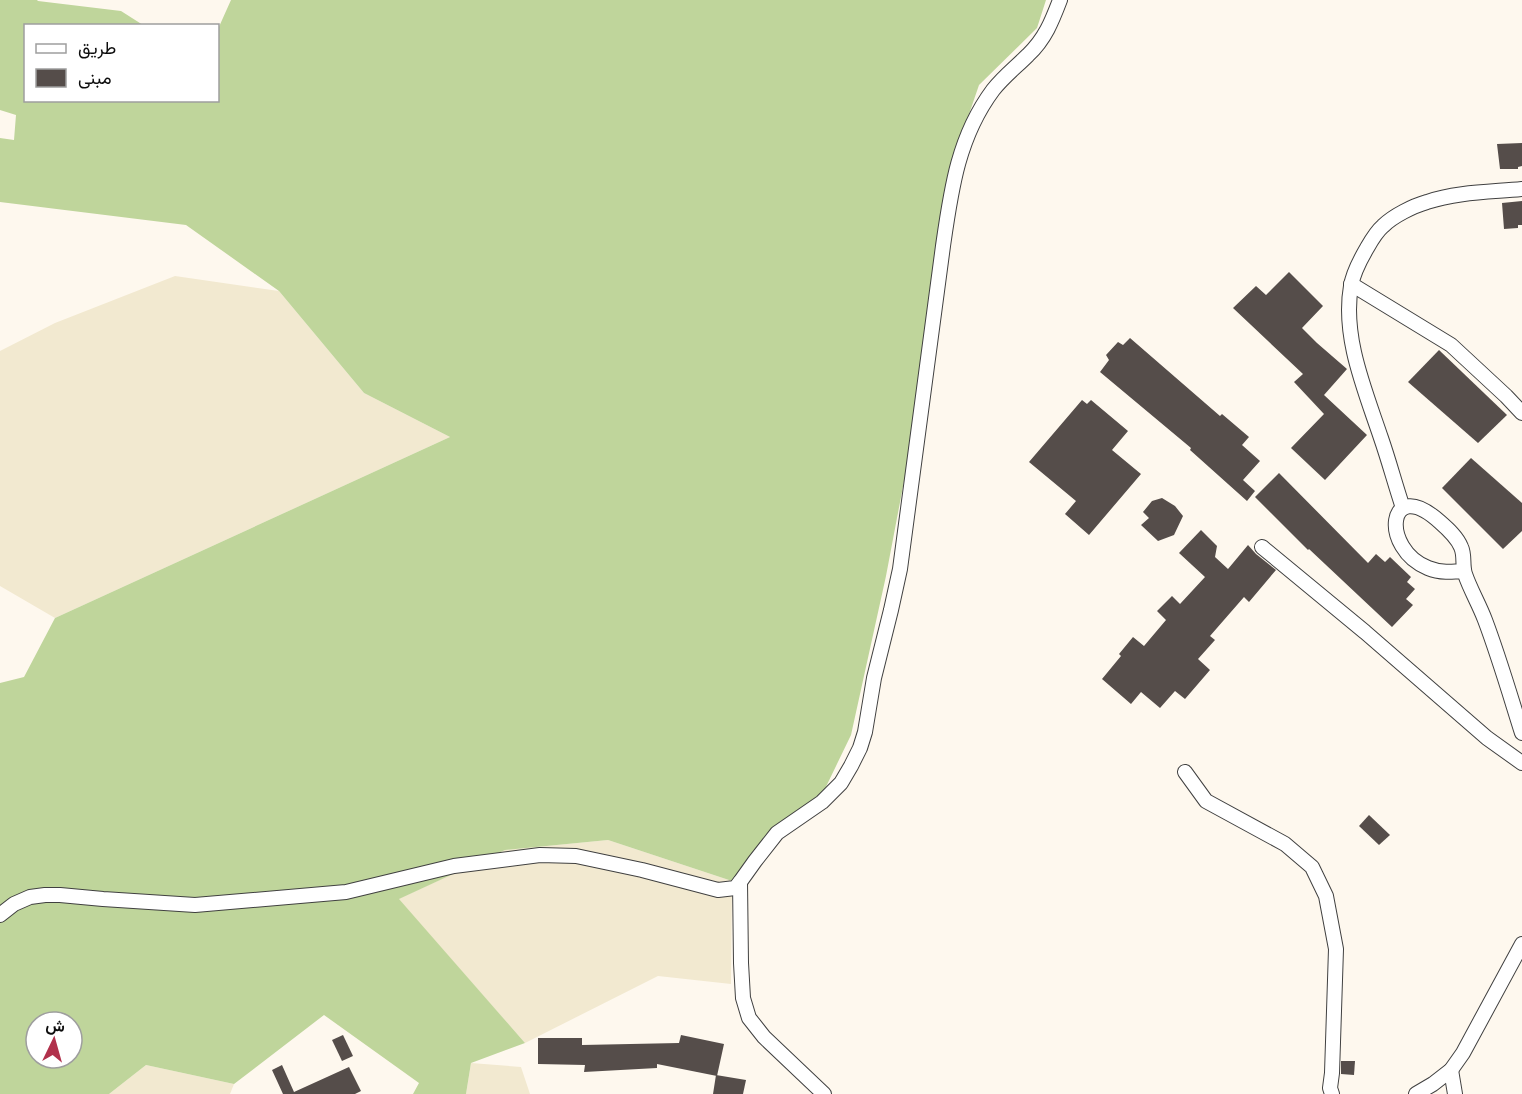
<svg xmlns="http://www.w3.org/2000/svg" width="1522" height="1094" font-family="'Times New Roman',Vazirmatn,serif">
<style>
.farmland{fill:#f2e9d0}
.forest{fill:#bfd59b;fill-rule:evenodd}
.building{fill:#554d4a}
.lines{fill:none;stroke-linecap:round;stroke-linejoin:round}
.minor-casing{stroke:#404040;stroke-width:16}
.minor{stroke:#fff;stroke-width:14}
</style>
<rect width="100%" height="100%" fill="#fef8ee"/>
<g class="farmland">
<polygon points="175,276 279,291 364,393 450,437 55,618 0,586 0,351 55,323"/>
<polygon points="608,840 732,881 731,984 658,976 525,1043 398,899 505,850"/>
<polygon points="471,1063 521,1067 530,1094 466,1094"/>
<polygon points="146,1065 234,1084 230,1094 109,1094"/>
</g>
<path class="forest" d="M0 0H37L38 1 121 11 143 25 26 26V100H218V29L231 0H1046L1037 28 979 85 955 155 919 402 886 576 851 735 822 795 773 828 732 881 608 840 505 850 399 899 525 1043 471 1063 466 1094H413L419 1083 324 1015 234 1084 146 1065 109 1094H0V683L24 677 55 618 450 437 364 393 279 291 186 225 0 202V138L14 140 16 115 0 110ZM36 1022H72V1058H36Z"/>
<g class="building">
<polygon points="1522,143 1522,166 1518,167 1518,169 1500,169 1497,144"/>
<polygon points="1522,201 1522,225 1518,225 1518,228 1504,229 1502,203"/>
<polygon points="1289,272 1323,306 1302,328 1317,343 1347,369 1324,395 1367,435 1325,480 1291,448 1324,414 1294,382 1303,374 1233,308 1256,286 1266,295"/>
<polygon points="1130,338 1220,416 1222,414 1249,437 1242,445 1260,461 1243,480 1255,491 1247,501 1190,450 1191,448 1100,372 1109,360 1106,355 1118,342 1123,345"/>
<polygon points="1439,350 1507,415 1478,443 1408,382"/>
<polygon points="1082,400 1087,404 1091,400 1128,431 1112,450 1141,474 1089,535 1065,514 1076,501 1029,462"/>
<polygon points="1471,458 1522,503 1522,531 1503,549 1442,488"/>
<polygon points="1279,473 1368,563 1376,554 1385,562 1390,557 1411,577 1407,582 1415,589 1406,599 1413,605 1392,627 1309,549 1308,550 1255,497"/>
<polygon points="1162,498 1175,506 1183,516 1174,535 1158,541 1141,525 1149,518 1143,512 1152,501"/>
<polygon points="1201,530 1217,546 1215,557 1228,569 1248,545 1256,554 1276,570 1249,602 1244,597 1210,636 1215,640 1198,659 1210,670 1185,699 1175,691 1160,708 1141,692 1131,704 1102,679 1121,656 1119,654 1133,637 1144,646 1166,620 1157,611 1172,596 1180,604 1205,577 1179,553"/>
<polygon points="1369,815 1390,835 1379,845 1359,826"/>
<polygon points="343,1035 353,1056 342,1061 332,1040"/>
<polygon points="681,1035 724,1044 717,1076 657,1064 657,1068 584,1072 585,1065 538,1064 538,1038 582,1038 582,1045 679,1043"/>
<polygon points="1341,1061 1355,1061 1354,1075 1341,1074"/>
<polygon points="282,1065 294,1092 349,1067 361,1091 355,1094 283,1094 272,1070"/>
<polygon points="716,1075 746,1080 743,1094 713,1094"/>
</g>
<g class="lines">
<defs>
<g id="minor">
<polyline points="1351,284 1451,345 1506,396 1522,413"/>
<path d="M1403 508C1395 484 1389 461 1381 438 1365 390 1342 337 1351 286 1353 273 1360 260 1367 248 1371 241 1376 232 1383 226 1393 216 1413 206 1427 202 1456 192 1491 192 1522 189"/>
<polyline points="1262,547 1365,632 1487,738 1522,763"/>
<path d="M1464 571C1452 572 1440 573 1428 568 1380 549 1387 474 1440 522 1448 529 1457 537 1461 547 1465 555 1462 565 1465 574 1470 589 1479 604 1485 620 1499 657 1510 695 1522 733"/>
<polyline points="1185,772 1206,801 1285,844 1312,867 1326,896 1336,949 1332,1073 1330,1088 1332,1094"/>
<polyline points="740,882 741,963 743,998 749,1018 764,1037 824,1094"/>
<path d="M0 915 14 904 30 897 45 895H60L103 899 195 905 346 892 454 866 540 855 576 856 642 870 718 890 735 888 740 882 755 861 777 833 822 802 841 783 851 766 860 748 865 732 874 678 891 610 900 569 943 246C951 190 958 137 993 90 1003 77 1016 67 1028 55 1045 39 1052 21 1060 0"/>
<polyline points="1451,1070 1455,1094"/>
<polyline points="1416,1094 1433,1084 1451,1070 1463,1053 1522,944"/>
</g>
</defs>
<use href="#minor" class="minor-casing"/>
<use href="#minor" class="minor"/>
</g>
<rect x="24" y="24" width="195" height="78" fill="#ffffff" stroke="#9e9e9e" stroke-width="1.5"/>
<rect x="36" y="44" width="30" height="9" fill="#ffffff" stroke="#9e9e9e" stroke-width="1.5"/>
<text x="78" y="54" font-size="18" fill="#0d0d0d">طريق</text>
<rect x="36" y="69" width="30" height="18" fill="#554d4a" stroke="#9e9e9e" stroke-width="1.5"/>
<text x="78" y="84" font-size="18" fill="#0d0d0d">مبنى</text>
<g transform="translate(54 1040) rotate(5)"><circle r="28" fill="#ffffff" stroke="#9e9e9e" stroke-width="1.5"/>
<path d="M0-4.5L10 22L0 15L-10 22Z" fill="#b1314c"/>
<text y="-9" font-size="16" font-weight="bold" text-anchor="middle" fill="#0d0d0d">ش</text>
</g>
</svg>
